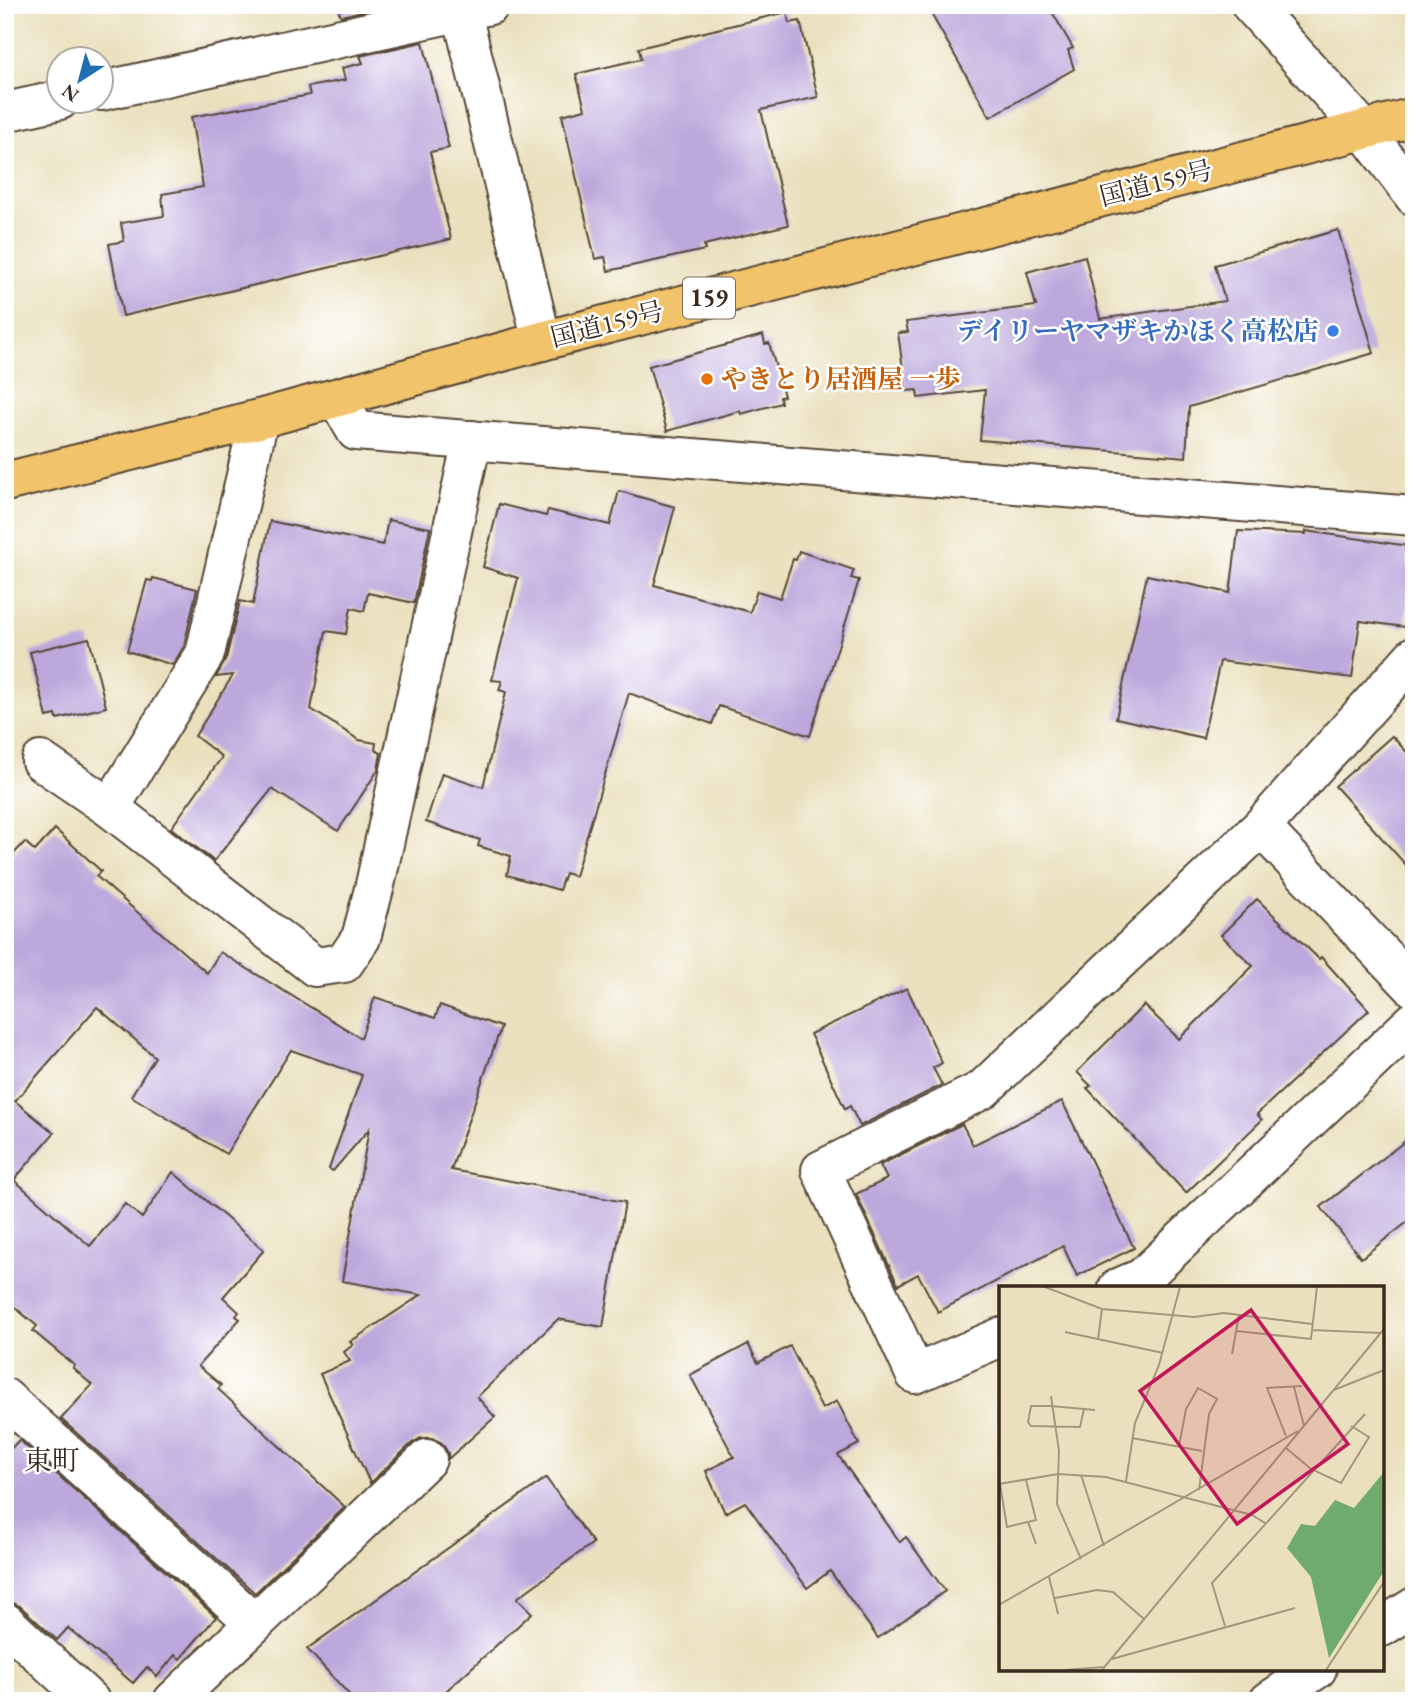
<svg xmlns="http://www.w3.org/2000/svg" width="1419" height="1706" font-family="'EB Garamond','Noto Serif JP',serif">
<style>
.building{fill:#bca8dc}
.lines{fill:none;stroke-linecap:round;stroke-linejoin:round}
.street-casing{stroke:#554536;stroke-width:42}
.highway-casing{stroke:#554536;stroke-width:42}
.street{stroke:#fff;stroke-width:38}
.highway{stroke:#f1c36a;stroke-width:38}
.shop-dot{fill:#3f7fe0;stroke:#fff;stroke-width:2.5}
.food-dot{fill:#e8710a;stroke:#fff;stroke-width:2.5}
.labels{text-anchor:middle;stroke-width:5;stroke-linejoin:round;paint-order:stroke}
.shield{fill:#fff;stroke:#766a62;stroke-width:2}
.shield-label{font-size:24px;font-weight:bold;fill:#3b2a1e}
.street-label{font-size:26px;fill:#3b2a1e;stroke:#fff}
.shop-label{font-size:26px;font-weight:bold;fill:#366cbe;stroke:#fff;text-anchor:end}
.food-label{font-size:26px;font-weight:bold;fill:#c56008;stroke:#fff;text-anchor:start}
.neighbourhood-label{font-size:28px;fill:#3b2a1e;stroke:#fff}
.inset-road{fill:none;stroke:#a4977d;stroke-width:2}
.view{fill:#c2185b;fill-opacity:0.15;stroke:#c2185b;stroke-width:3.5}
.inset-edge{fill:none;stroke:#3b2a1e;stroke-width:3.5}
</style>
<rect width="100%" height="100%" fill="#fff"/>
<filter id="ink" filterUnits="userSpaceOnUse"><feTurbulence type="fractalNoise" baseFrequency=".0143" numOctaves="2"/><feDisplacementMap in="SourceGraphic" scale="14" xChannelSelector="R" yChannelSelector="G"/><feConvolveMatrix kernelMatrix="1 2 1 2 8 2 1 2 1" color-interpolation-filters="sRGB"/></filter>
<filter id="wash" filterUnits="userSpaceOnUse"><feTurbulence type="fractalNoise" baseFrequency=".00686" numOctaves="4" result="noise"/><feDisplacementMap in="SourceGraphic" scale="28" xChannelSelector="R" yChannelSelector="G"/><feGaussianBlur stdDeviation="1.57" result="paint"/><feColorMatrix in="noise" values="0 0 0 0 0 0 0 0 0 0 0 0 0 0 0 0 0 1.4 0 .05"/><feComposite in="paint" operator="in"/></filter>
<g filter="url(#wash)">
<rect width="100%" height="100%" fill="#eae0bd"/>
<g id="blocks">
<g class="building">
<polygon points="336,5 388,5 341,16"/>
<polygon points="926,5 1048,5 1073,48 1068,50 1074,69 990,117"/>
<polygon points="787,12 789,23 800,21 818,97 761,110 788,225 704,245 705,250 608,271 605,257 595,259 562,115 585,109 576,74 641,59 639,48"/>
<polygon points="423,42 449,148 430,152 451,239 123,316 109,244 124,241 121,223 164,216 162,194 203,187 191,117 310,95 308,87 345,80 342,68 363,63 360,56"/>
<polygon points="1338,230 1374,353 1189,407 1186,457 980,440 985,390 918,398 917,390 906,391 898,333 908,332 906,322 1036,306 1027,272 1085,256 1100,319 1225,301 1215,265"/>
<polygon points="763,335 765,344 769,343 784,396 780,397 781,403 741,414 740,411 667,431 649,366"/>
<polygon points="619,491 675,507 654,585 750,612 757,591 780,598 793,559 796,560 799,551 854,570 851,578 859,580 810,736 719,706 712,724 629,693 575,876 565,873 559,890 507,875 511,856 478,846 480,840 426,822 442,773 483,787 506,692 499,690 502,681 492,680 518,578 483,567 499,504 546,516 548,510 610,525"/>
<polygon points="388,520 430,528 414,603 368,593 364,611 351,608 346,634 326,631 311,709 359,740 376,743 375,750 381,753 378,770 338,831 272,789 214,861 171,828 222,757 195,736 233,675 216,677 226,659 240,601 253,604 270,521 383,545"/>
<polygon points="1238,531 1306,534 1306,531 1409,546 1407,565 1413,566 1404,627 1360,621 1352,678 1220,661 1203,738 1116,718 1147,575 1230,593"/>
<polygon points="153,578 197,589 184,646 173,665 127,651 147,580 152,581"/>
<polygon points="89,638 106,707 57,719 56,715 47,717 30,652"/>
<polygon points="1392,736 1414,760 1414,874 1335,786"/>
<polygon points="55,829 101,871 96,876 207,973 220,952 361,1038 375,997 435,1018 440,1005 501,1027 451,1170 625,1202 603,1327 558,1319 477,1397 495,1417 448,1459 448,1453 442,1443 432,1438 421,1438 412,1443 370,1483 320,1374 350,1361 344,1352 353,1345 350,1342 421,1295 342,1281 369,1129 333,1171 329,1169 362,1075 291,1050 226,1154 131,1096 155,1057 97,1007 15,1101 54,1133 14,1180 90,1246 125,1204 142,1218 173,1172 264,1250 223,1297 239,1312 236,1316 240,1319 198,1366 221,1385 218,1389 345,1507 255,1593 61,1419 92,1385 73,1368 75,1366 33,1331 37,1326 5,1299 5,863 25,842 35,851"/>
<polygon points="1257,899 1319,959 1321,957 1369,1010 1257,1114 1262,1120 1186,1193 1087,1088 1091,1086 1077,1072 1144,1005 1179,1039 1253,966 1221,935"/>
<polygon points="907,988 942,1063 933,1068 942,1085 860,1126 850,1106 845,1109 810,1034"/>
<polygon points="1062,1101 1134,1248 1077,1276 1063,1246 938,1312 918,1274 898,1285 856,1194 887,1179 880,1165 962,1124 973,1145"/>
<polygon points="1414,1134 1414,1217 1361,1258 1321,1207"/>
<polygon points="748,1344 758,1363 790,1346 822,1409 837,1401 859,1444 838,1455 900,1542 906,1537 945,1591 878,1638 830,1571 807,1588 745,1502 725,1513 706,1471 734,1457 690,1375"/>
<polygon points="19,1440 216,1617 180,1659 175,1655 157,1677 147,1667 133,1683 68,1628 57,1640 20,1606 5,1599 5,1455"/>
<polygon points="546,1478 593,1543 517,1598 532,1613 435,1701 355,1701 307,1649"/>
</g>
</g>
</g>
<g filter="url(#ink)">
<use href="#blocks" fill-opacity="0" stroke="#554536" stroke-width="2"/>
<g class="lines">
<defs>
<g id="street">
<polyline points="460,5 542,341"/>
<polyline points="1251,5 1364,130 1414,196"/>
<polyline points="102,91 490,5"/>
<polyline points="5,112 60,100"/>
<polyline points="337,398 356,431 1414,516"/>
<polyline points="41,761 110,808 315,967 344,963 361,938 375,885 472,440"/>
<polyline points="110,808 205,654 259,419"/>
<polyline points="1261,827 1414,988"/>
<polyline points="1118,1288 1142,1278 1414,1021"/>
<polyline points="1001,1337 915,1374 821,1170 982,1090 1261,827 1414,656"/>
<polyline points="5,1398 255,1623"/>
<polyline points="5,1622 90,1701"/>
<polyline points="1382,1627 1414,1607"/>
<polyline points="173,1701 427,1459"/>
<polyline points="1269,1701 1317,1669"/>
</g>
<polyline id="highway" points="5,482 259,419 542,341 1414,117"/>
</defs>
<use href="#street" class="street-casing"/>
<use href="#highway" class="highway-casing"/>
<use href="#street" class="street"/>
<use href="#highway" class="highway"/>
</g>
</g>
<circle class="shop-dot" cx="1333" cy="331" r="7"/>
<circle class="food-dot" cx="707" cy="379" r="7"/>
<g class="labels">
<rect class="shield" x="683" y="277.5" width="52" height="41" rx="5"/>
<g class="shield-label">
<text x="709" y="306">159</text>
</g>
<g class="street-label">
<text transform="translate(1156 183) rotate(-14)" y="9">国道159号</text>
<text transform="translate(607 324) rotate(-14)" y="9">国道159号</text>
</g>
<g class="shop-label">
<text x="1319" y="340">デイリーヤマザキかほく高松店</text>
</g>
<g class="food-label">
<text x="721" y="388">やきとり居酒屋 一歩</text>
</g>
<g class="neighbourhood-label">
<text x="52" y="1470">東町</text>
</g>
</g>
<g transform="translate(999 1286)">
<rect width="385" height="385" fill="#eae0bd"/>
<path d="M385 186V285L330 372 312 291 288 262 302 238 316 240 336 214 355 222Z" fill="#6eab6c"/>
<path class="inset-road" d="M46 1 103 23 195 31 225 27 313 38M313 44 382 47M237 45 312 53 318 1M66 46 164 67M99 53 103 23M233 68 240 29M295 101 305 140M335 104 385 84M52 110 60 165 58 218 82 273M85 123 81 141 32 140 29 136 32 120H52L96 124M287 150 268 102 303 100M133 152 203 165M180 160 187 123 199 102 218 113 210 128 200 204M287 162 312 183 342 197 370 151 352 140M82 189 105 260M127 195 136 137 160 79 181 1M0 198 59 188 107 191 253 229 266 237M1 198 8 241 37 234 27 194M29 236 37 258M50 291 59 328M56 312 98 304 114 306 145 333M0 319 299 145M226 340 213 297 366 128M113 373 296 322M66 384 105 381M103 384 385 43M327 384 385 296"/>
<path class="view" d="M252 24 349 158 238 238 141 105Z"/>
<rect width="385" height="385" class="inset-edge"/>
</g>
<rect width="1419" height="1706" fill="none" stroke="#fff" stroke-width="28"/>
<g transform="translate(80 80) rotate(216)"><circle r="33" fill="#ffffff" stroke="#b1aaa5" stroke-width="2"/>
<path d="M0-5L12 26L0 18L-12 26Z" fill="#1f6fb2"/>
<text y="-10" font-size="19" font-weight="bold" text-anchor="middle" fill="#3b2a1e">N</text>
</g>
</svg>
